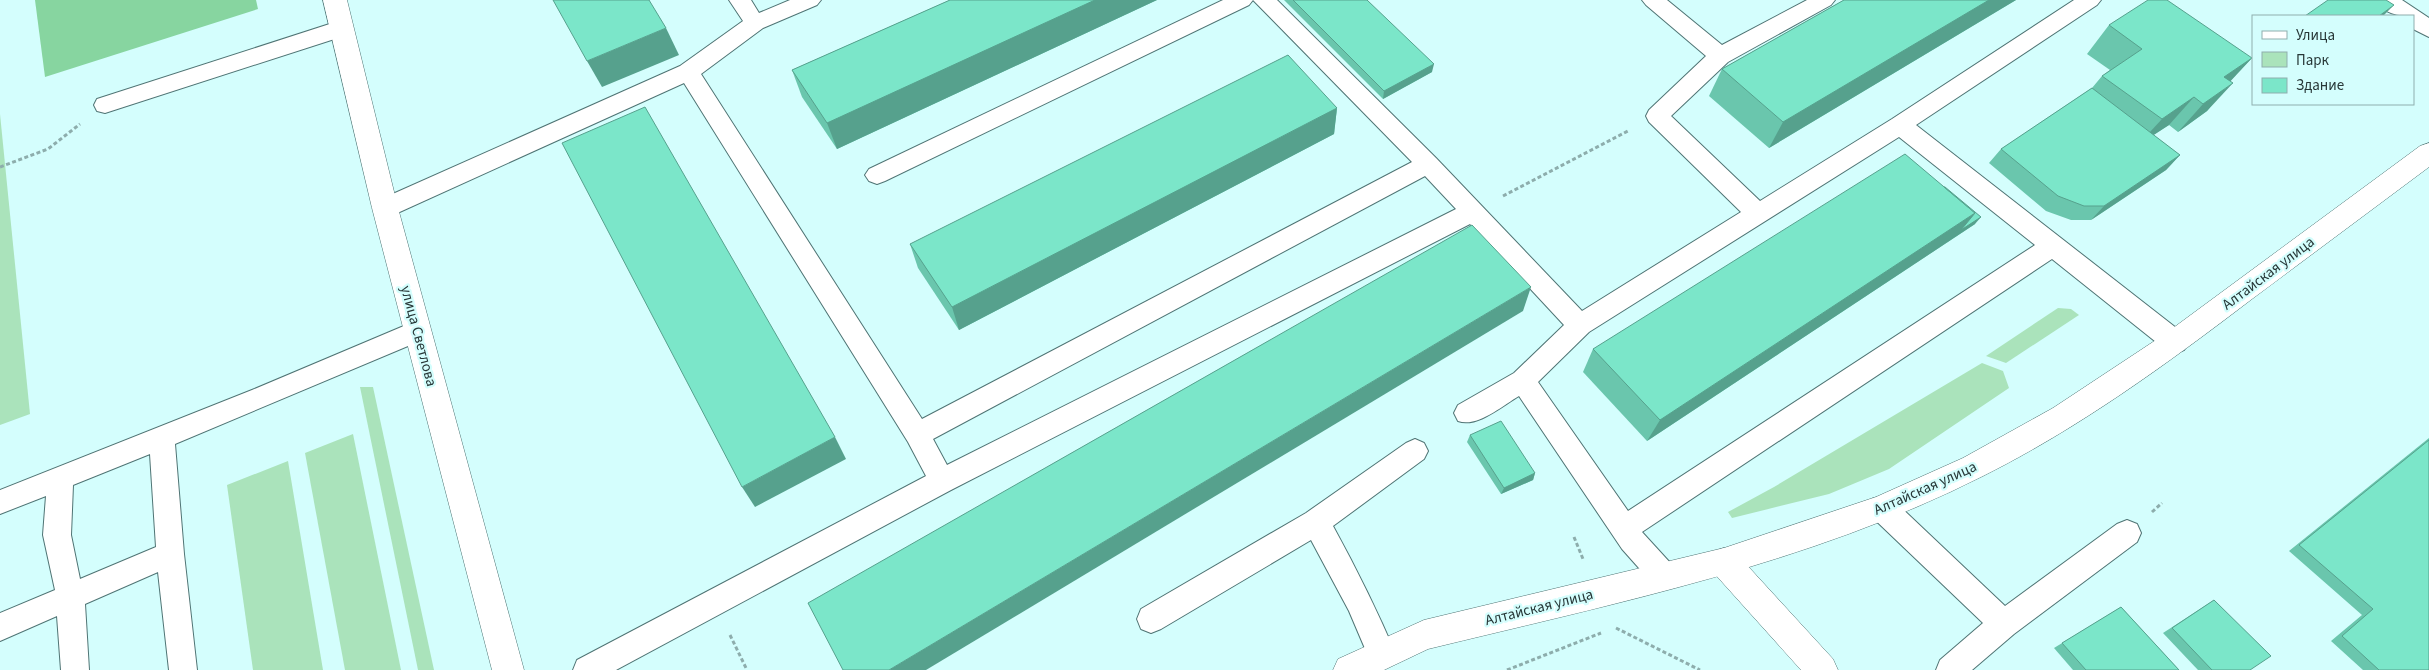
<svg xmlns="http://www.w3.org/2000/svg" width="2429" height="670" font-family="'Source Sans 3',sans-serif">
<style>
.green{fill:#aae3bb}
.forest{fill:#87d5a0}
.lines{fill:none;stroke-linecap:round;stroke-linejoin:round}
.service-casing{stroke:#4f7474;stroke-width:2}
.minor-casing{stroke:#4f7474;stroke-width:1}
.tertiary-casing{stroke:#4f7474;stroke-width:1}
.secondary-casing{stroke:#4f7474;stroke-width:1}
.path{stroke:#8dadac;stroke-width:3;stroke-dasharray:4 2.5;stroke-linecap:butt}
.service{fill:#fff;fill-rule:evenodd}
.minor{fill:#fff;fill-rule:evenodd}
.tertiary{fill:#fff;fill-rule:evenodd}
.secondary{fill:#fff;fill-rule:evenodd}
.wall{fill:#6ac6ad}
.shaded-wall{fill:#56a18d}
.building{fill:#7be6c9;stroke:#56a18d}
.labels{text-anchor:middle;stroke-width:4.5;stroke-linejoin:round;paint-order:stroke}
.street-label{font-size:15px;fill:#273737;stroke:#d4fefd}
</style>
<rect width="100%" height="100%" fill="#d4fefd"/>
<g class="green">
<polygon points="0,114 30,414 0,425"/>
<polygon points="2058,308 2071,309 2079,315 2006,363 1986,356"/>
<polygon points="1982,363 2003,371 2009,388 1889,469 1829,494 1732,518 1728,512 1774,487"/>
<polygon points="360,387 373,387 434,670 418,670"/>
<polygon points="353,434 401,670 345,670 305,453"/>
<polygon points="288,461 323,670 253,670 227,485"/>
</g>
<polygon class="forest" points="35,0 256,0 258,9 45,77"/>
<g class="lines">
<defs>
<g id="service">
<path d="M729 0H751L759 13 790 0H821L817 5 763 28 701 74 922 419 1412 162 1253 0H1277L1436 158 1582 311 1741 212 1649 122 1646 116 1649 110 1706 56 1646 5 1642 0H1667L1722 45 1807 0H1835L1831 5 1728 62 1671 116 1760 201 1892 119 2074 0H2101L2097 5 1916 125 2184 334 2188 342 2184 350 2175 353 2166 350 2052 259 1642 532 1674 567 1678 576 1674 585 1664 589 1654 585 1622 549 1519 396C1502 406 1477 428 1458 421L1454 413 1458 405 1514 373 1564 325 1470 224 951 490 616 670H573L577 660 926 476 908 442 684 83 393 215 385 217 377 215 373 208 377 201 680 66 743 21ZM1899 137 2035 245 1628 511 1538 382 1589 332ZM1425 176 1456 209 947 465 933 439Z"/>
<polygon points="1223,0 1253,0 1249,5 885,181 877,184 869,181 865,175 869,169"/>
<path d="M2375 0H2402L2429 18V37L2413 29V16C2398 16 2384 14 2375 0Z"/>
<polygon points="342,20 350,22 353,28 350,34 105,113 97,111 94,105 97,99"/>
<path d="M418 320 427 324 430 331 427 338 175 444 184 554 197 670H169L158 572 85 604 89 670H61L57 616 0 641V613L55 590 43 535 46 496 0 514V490L252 390ZM150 454 156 547 80 579 71 535 73 485Z"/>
<path d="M1415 439 1424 443 1428 451 1424 459 1333 526C1356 568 1377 610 1396 655L1392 665 1382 669 1372 665 1349 611 1311 540 1161 629 1151 633 1141 629 1137 619 1141 609 1306 513 1406 443Z"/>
<polygon points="1882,496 1892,499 2005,606 2117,524 2127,520 2137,524 2141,533 2137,542 2014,634 1972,670 1936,670 1940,660 1983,623 1872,517 1869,508 1872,499"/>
</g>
<polygon id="minor" points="1724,548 1735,552 1833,659 1838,670 1801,670 1713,572 1709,562 1713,552"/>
<polygon id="tertiary" points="323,0 347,0 398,208 524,670 492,670 372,208"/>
<path id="secondary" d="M2429 143V167C2370 211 2311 255 2252 299 2167 364 2079 428 1983 476 1809 564 1616 603 1428 649L1384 670H1333L1338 659 1424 620 1724 548 1876 497 1963 458 2053 408 2165 334 2420 146Z"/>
</defs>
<use href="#service" class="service-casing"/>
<use href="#minor" class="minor-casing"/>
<use href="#tertiary" class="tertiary-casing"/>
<use href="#secondary" class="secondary-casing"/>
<g class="path">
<polyline points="0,167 48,149 80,124"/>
<polyline points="1503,196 1628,131"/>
<polyline points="2152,512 2162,503"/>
<polyline points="1574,537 1583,559"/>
<polyline points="1616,628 1700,670"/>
<polyline points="730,635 747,670"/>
<polyline points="1507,670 1601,633"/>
</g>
<use href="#service" class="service"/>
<use href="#minor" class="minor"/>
<use href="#tertiary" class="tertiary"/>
<use href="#secondary" class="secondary"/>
</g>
<g class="wall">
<polygon points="950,0 1157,0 837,149 802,97 792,70"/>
<polygon points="1284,0 1367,0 1432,72 1383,99"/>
<polygon points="1844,0 2016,0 1769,148 1709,96 1722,69"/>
<polygon points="2109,25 2252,58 2230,81 2207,111 2178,132 2169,125 2153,135 2180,155 2166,170 2091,220 2071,220 2046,211 1989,163 2001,149 2092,88 2102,76 2110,70 2087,54"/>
<polygon points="1337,108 1334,134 959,330 918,268 910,244"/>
<polygon points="1944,187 1975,224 1647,441 1583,372 1593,349"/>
<polygon points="1470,435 1535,473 1533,480 1501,494 1467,442"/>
<polygon points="2429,438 2429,670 2363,670 2331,641 2362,615 2289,551"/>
<polygon points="2214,600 2250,670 2198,670 2163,633"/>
<polygon points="2121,607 2179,670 2073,670 2054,648"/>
</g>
<g class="shaded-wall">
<polygon points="1095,0 1157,0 837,149 827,123"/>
<polygon points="1989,0 2016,0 1769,148 1783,122"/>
<polygon points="2394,5 2383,16 2379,16"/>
<polygon points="666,28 679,55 602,87 587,61"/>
<polygon points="2252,58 2226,86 2224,77"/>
<polygon points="1434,64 1432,72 1383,99 1384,91"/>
<polygon points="2233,83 2207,111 2178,132 2203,104"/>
<polygon points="2194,97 2169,125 2137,146 2162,119"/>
<polygon points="1337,108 1334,134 959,330 952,307"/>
<polygon points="2180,155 2166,170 2091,220 2104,206"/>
<polygon points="1975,213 1981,217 1975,224 1647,441 1660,420"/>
<polygon points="1531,287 1523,311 926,670 889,670"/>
<polygon points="835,437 846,459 755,507 742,487"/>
<polygon points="1535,473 1533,480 1501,494 1504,488"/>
</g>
<g class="building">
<polygon points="553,0 649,0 666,28 587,61"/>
<polygon points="950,0 1095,0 827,123 792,70"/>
<polygon points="1293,0 1367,0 1434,64 1384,91"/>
<polygon points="1844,0 1989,0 1783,122 1722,69"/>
<polygon points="2148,0 2167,0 2252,58 2224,77 2233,83 2203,104 2194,97 2162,119 2102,76 2142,49 2109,25"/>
<polygon points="2328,0 2386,0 2394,5 2379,16 2305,16"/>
<polygon points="1288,55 1337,108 952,307 910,244"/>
<polygon points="2092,88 2180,155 2104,206 2084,206 2058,196 2001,149"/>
<polygon points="645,107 835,437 742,487 562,143"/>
<polygon points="1905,154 1975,213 1660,420 1593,349"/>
<polygon points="1944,187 1945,187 1981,217 1961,230 1975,213"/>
<polygon points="1472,225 1531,287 889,670 843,670 808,603"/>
<polygon points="1501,421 1535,473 1504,488 1470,435"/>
<polygon points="2429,440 2429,670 2379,670 2342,636 2373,609 2299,545"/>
<polygon points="2214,600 2271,656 2250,670 2212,670 2172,628"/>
<polygon points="2121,607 2179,670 2086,670 2062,643"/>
</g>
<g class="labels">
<g class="street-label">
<text transform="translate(2268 273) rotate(-37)" y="5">Алтайская улица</text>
<text transform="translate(419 336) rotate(75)" y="5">улица Светлова</text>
<text transform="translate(1925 488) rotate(-24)" y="5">Алтайская улица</text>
<text transform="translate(1539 607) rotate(-14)" y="5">Алтайская улица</text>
</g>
</g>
<rect x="2252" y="15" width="162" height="90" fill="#d4fefd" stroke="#8faeae"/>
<rect x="2262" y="31" width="25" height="8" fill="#ffffff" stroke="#8faeae"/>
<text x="2296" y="40" font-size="15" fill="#273737">Улица</text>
<rect x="2262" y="52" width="25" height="15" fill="#aae3bb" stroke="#8faeae"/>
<text x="2296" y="65" font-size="15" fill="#273737">Парк</text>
<rect x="2262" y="78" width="25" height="15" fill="#7be6c9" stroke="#8faeae"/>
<text x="2296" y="90" font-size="15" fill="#273737">Здание</text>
</svg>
